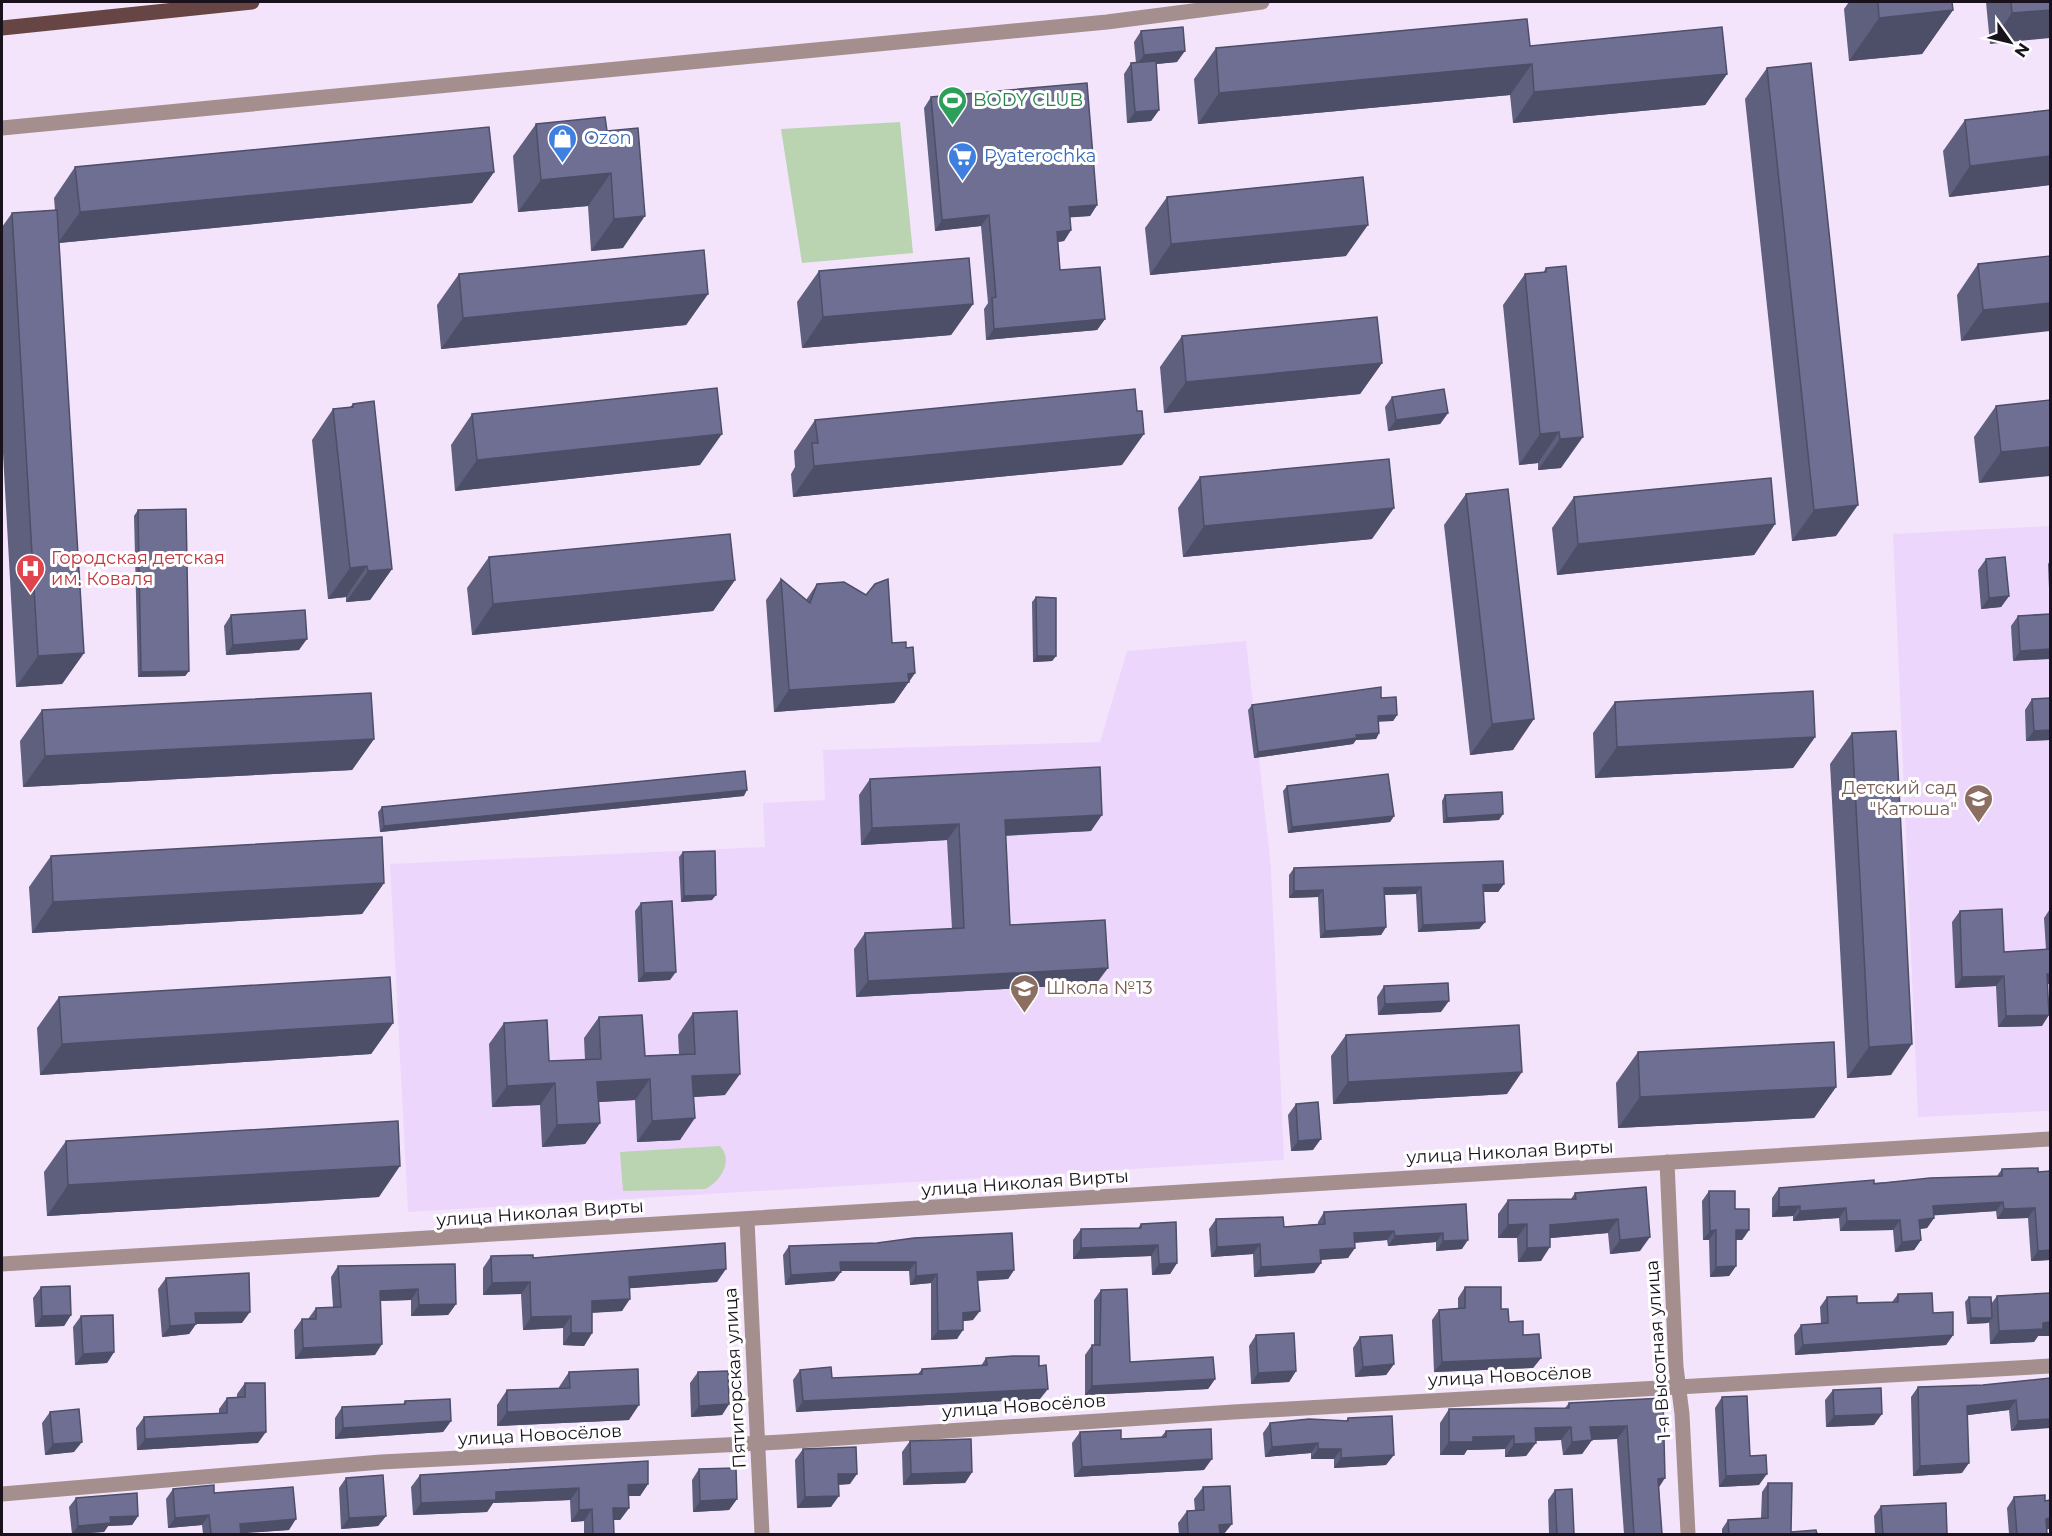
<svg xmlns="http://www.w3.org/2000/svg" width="2052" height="1536" font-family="Montserrat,sans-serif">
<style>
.built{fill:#edd6fb}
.green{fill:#bad3b1}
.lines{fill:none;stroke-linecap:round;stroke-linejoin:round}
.minor{stroke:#a48f8e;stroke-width:15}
.major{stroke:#674544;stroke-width:15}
.wall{fill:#5f5f7e}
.shaded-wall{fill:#4d4e67}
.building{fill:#6e6f93;stroke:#4d4e67;stroke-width:1.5}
.labels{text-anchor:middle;stroke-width:6;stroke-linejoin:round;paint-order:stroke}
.leisure-label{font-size:18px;fill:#27864d;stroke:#fff;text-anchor:start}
.shop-label{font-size:18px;fill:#366cbe;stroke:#fff;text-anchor:start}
.health-label{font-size:18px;fill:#be3a42;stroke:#fff;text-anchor:start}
.education-label{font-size:18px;fill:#785e54;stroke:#fff;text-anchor:end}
.street-label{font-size:18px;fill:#19121c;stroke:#fff}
</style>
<rect width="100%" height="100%" fill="#f3e4fc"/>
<g class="built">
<polygon points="2050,526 2050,1111 1918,1117 1893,534"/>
<polygon points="1246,641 1271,868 1284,1160 408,1212 390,864 765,847 763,803 825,800 823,750 1100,742 1127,651"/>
</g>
<g class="green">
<polygon points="900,122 913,253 802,263 781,129"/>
<path d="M720 1146C734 1161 720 1182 705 1189L623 1191 620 1152Z"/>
</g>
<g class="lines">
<g class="minor">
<polyline points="2,128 1107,22 1262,2"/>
<polyline points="1667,1162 1676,1367 1682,1414 1688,1534"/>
<polyline points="747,1220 762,1534"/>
<polyline points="2,1264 2050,1139"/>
<polyline points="2,1494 381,1462 782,1442 1233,1412 2050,1366"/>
</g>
<polyline class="major" points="2,28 252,2"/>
</g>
<g class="wall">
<polygon points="1849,2 1952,2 1953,10 1922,54 1849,61 1844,9"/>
<polygon points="1986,2 2050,2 1990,44"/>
<polygon points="1141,31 1177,62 1156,64 1159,110 1151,121 1127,123 1124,74 1131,63 1136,63 1134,42"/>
<polygon points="1530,46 1727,74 1705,105 1513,123 1510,95 1198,124 1194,79 1216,48"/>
<polygon points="1767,68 1836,536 1792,541 1745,99"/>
<polygon points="931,97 1097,205 1090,216 1070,217 1071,230 1064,241 1058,242 1060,270 1105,319 1097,330 986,340 984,309 988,303 981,226 935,231 924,108"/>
<polygon points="2050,110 2050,185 1949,197 1943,151 1965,120"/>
<polygon points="536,124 607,131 623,248 591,251 588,206 518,212 513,156"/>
<polygon points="75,167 494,172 472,203 59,243 84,653 62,684 16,687 2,435 2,227 12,213 55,210 54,198"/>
<polygon points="1167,197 1346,256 1150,275 1145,228"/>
<polygon points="2050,256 1961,341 1957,295 1978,264"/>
<polygon points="1566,266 1561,468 1538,470 1538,463 1519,465 1503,305 1525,274 1543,273 1546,268"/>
<polygon points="819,271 973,304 951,335 802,348 797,302"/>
<polygon points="459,274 708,294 686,325 441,349 437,305"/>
<polygon points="1182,336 1382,363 1360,394 1164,413 1160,367"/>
<polygon points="1392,397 1448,413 1440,424 1388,431 1385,407"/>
<polygon points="2050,400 1979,483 1974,437 1996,406"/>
<polygon points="353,404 392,569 370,600 346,602 346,597 328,599 312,440 333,409 350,407"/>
<polygon points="472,414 700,465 455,491 451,445"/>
<polygon points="815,420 1122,465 793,497 791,474 795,467 794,451"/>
<polygon points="1200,477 1372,539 1183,557 1178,508"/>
<polygon points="1466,494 1513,750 1470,755 1444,525"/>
<polygon points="1574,497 1775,524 1754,555 1557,575 1552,528"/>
<polygon points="138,510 189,671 185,676 138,677 134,516"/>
<polygon points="489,557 735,580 713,611 472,635 467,588"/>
<polygon points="1986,559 2009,596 2001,607 1981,609 1978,570"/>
<polygon points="2050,561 2050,613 2048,564"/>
<polygon points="781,579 806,600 817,584 892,643 906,648 915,673 894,703 774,712 766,600"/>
<polygon points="1036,597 1056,656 1052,661 1033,662 1032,602"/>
<polygon points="2050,614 2013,661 2011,626 2018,616"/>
<polygon points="231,615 299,650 226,655 224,626"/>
<polygon points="1381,698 1397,715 1393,721 1379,721 1379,733 1376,739 1356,740 1353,744 1254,758 1248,710 1252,705"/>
<polygon points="2050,698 2050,740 2026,741 2025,710 2032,699"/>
<polygon points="1615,702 1815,737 1793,768 1595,778 1593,733"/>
<polygon points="42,710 374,739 352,770 23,787 20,741"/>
<polygon points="1852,733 1891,1075 1847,1078 1830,764"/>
<polygon points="870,779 1091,831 1005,836 1010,925 1096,984 856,997 854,949 865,933 952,929 947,840 861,845 859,795"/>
<polygon points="1287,786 1394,816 1390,822 1288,833 1283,791"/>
<polygon points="1445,795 1499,820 1443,823 1442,801"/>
<polygon points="744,796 380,832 378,812 382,807"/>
<polygon points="683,852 712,900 681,902 679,857"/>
<polygon points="51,856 384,883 362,914 32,933 29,887"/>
<polygon points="1294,868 1504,884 1498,892 1483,892 1485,922 1479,929 1418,932 1416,894 1385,895 1386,927 1381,935 1320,938 1318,897 1289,898 1289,875"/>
<polygon points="641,903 670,980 638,982 635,911"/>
<polygon points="2050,909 2050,984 2048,984 2042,1026 1998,1027 1996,986 1955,988 1952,922 1960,911 2004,952 2046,950 2044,918"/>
<polygon points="1384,986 1441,1012 1378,1015 1377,997"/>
<polygon points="59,997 393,1023 371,1054 40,1075 37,1028"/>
<polygon points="693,1013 725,1095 694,1097 680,1140 637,1142 635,1100 598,1102 600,1123 585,1144 542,1147 540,1105 492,1107 489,1044 504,1023 549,1061 585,1060 584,1038 599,1017 645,1056 679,1054 678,1035"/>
<polygon points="1346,1035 1507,1094 1333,1104 1331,1056"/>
<polygon points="1638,1052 1836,1087 1814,1118 1618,1128 1616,1083"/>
<polygon points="1296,1104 1313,1150 1291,1151 1288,1115"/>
<polygon points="66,1141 379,1197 47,1216 44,1172"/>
<polygon points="2038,1168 2050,1260 2031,1261 2028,1218 1997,1219 1996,1211 1933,1215 1934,1218 1927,1228 1920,1229 1921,1240 1914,1250 1895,1252 1893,1230 1840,1231 1839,1218 1793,1221 1793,1216 1772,1217 1772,1198 1779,1188 1997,1176 2002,1169"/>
<polygon points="1646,1187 1640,1251 1610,1254 1608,1233 1550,1238 1541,1261 1518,1262 1517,1238 1498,1238 1498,1214 1508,1200 1571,1199 1575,1193"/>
<polygon points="1709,1191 1735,1209 1749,1230 1742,1240 1736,1240 1736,1266 1729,1276 1710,1277 1709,1240 1703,1240 1702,1201"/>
<polygon points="1466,1204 1462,1249 1436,1251 1436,1242 1388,1246 1387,1240 1355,1243 1348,1258 1321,1260 1314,1273 1254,1277 1253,1254 1211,1257 1209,1229 1216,1219 1284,1227 1318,1224 1318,1222 1324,1212"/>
<polygon points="1141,1224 1177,1263 1170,1274 1152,1275 1151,1256 1073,1259 1073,1240 1081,1229 1138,1228"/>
<polygon points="789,1246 1014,1270 1008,1279 977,1281 973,1320 963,1321 957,1339 931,1340 931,1283 910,1285 909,1271 841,1271 834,1281 785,1285 783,1255"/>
<polygon points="491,1256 533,1258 717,1282 630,1288 622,1311 592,1313 592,1333 584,1346 563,1345 563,1328 523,1330 521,1294 483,1295 483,1268"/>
<polygon points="455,1264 456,1304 448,1315 411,1316 411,1300 381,1301 375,1355 295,1359 294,1330 302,1319 308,1319 316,1308 333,1307 331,1277 338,1266"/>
<polygon points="166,1278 242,1323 196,1324 189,1334 162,1337 158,1289"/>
<polygon points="41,1287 71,1315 64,1326 35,1327 33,1298"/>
<polygon points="1465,1287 1501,1309 1509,1322 1523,1335 1541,1358 1533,1368 1434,1372 1432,1320 1439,1310 1458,1309 1458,1298"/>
<polygon points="1101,1290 1130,1362 1215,1379 1208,1389 1085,1395 1085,1355 1092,1345 1094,1345 1094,1300"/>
<polygon points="1898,1294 1933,1313 1953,1335 1946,1345 1795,1355 1794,1335 1801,1325 1821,1324 1820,1307 1827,1297 1857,1303 1892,1302"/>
<polygon points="1997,1296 2038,1336 2034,1342 1990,1344 1989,1322 1988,1323 1967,1324 1965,1302 1969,1297 1991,1304"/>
<polygon points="81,1316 114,1352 107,1363 75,1365 73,1327"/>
<polygon points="1256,1335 1296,1371 1289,1382 1251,1384 1249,1346"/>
<polygon points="1360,1337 1394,1364 1386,1375 1355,1377 1353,1348"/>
<polygon points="986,1358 1040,1399 796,1412 793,1380 800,1370 832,1378 918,1374 922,1369 981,1366"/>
<polygon points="569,1372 629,1420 497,1426 497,1405 507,1390 559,1389 559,1387"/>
<polygon points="698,1372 729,1404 722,1415 691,1417 690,1383"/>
<polygon points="2050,1378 2011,1431 2009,1410 1968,1415 1962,1473 1913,1476 1911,1397 1918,1387 1983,1385"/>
<polygon points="245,1383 258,1443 137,1450 136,1428 144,1417 219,1414 219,1409 227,1398 237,1398 237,1394"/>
<polygon points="1833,1390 1874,1425 1826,1427 1825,1400"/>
<polygon points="1722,1397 1750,1456 1759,1485 1719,1487 1715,1408"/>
<polygon points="1663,1398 1659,1487 1662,1534 1624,1534 1617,1439 1592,1440 1582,1454 1563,1455 1561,1440 1536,1441 1526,1456 1505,1457 1505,1449 1467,1450 1464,1455 1440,1455 1440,1423 1449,1409 1565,1408 1569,1403"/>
<polygon points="405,1401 451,1421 443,1432 335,1439 335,1418 342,1407 403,1404"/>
<polygon points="50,1412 74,1452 45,1455 42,1423"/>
<polygon points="1348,1418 1386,1465 1334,1468 1334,1459 1311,1459 1311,1453 1265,1457 1263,1433 1270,1423 1346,1421"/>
<polygon points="1166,1431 1204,1470 1074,1477 1072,1443 1080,1432 1121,1439 1161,1437"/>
<polygon points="910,1441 972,1472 965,1483 903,1485 902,1452"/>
<polygon points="803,1449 850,1484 838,1485 831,1507 797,1508 795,1460"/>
<polygon points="699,1469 737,1499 729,1510 693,1512 692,1480"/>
<polygon points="420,1475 648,1484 640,1496 628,1496 629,1508 620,1520 613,1520 614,1534 584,1534 584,1521 571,1522 570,1500 493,1503 487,1512 413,1515 411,1487"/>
<polygon points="346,1478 386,1516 378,1526 341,1529 339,1488"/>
<polygon points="1768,1483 1791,1532 1817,1534 1722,1534 1722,1529 1728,1520 1761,1518 1762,1492"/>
<polygon points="1203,1487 1224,1534 1179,1534 1178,1523 1187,1511 1195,1511 1194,1499"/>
<polygon points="173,1489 289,1530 240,1533 241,1534 203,1534 202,1525 168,1528 166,1499"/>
<polygon points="1555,1490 1574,1534 1549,1534 1548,1500"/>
<polygon points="2014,1497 2045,1501 2050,1500 2050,1529 2047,1529 2047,1534 2009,1534 2007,1508"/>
<polygon points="76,1498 138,1516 132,1525 108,1526 104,1532 72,1534 69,1507"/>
<polygon points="1881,1506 1947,1534 1875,1534 1874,1516"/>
</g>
<g class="shaded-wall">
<polygon points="1953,10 1922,54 1849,61 1879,18"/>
<polygon points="2050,10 2050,38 1990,44 2012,13"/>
<polygon points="1185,51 1177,62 1136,66 1144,55"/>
<polygon points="1532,64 1510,95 1198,124 1219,93"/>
<polygon points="1727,74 1705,105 1513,123 1534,92"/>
<polygon points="1159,110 1151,121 1127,123 1135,112"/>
<polygon points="2050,156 2050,185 1949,197 1970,166"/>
<polygon points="494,172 472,203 58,243 80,212"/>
<polygon points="611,173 588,206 518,212 541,180"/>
<polygon points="1097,205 1090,216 1062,218 1069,207"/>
<polygon points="989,215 981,226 935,231 942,220"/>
<polygon points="645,216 623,248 591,251 614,219"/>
<polygon points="1368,225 1346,256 1150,275 1171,244"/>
<polygon points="1071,230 1064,241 1049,243 1057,232"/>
<polygon points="708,294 686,325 441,349 463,318"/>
<polygon points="2050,303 2050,331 1961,341 1983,310"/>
<polygon points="973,304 951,335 802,348 823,317"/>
<polygon points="1105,319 1097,330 986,340 994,329"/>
<polygon points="1382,363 1360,394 1164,413 1186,382"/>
<polygon points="1448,413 1440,424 1388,431 1396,420"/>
<polygon points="1559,432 1538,463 1519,465 1540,434"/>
<polygon points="722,434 700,465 455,491 477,460"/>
<polygon points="1144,434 1122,465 793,497 814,466"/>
<polygon points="1583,437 1561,468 1538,470 1560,439"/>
<polygon points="2050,447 2050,476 1979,483 2001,452"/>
<polygon points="1858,505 1836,536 1792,541 1814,510"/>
<polygon points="1394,508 1372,539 1183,557 1204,526"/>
<polygon points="1775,524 1754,555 1557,575 1578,544"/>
<polygon points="367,566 346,597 328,599 350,568"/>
<polygon points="392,569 370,600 346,602 368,571"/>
<polygon points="735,580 713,611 472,635 493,604"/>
<polygon points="2009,596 2001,607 1981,609 1989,598"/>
<polygon points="307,639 299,650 226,655 233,645"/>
<polygon points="2050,649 2050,659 2013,661 2020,651"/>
<polygon points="84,653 62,684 16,687 38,656"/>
<polygon points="1037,656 1056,656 1052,661 1033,662"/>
<polygon points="189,671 185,676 138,677 141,672"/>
<polygon points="915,673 894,703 774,712 789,690"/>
<polygon points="1397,715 1393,721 1375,722 1378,716"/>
<polygon points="1534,719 1513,750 1470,755 1492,724"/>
<polygon points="2050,730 2050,740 2026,741 2034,731"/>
<polygon points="1379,733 1376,739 1356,740 1353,744 1254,758 1258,752 1356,735"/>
<polygon points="1815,737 1793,768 1595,778 1617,747"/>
<polygon points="374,739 352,770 23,787 45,756"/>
<polygon points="747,790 744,796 380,832 384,826"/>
<polygon points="1503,814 1499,820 1443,823 1447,818"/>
<polygon points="1102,815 1091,831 993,836 1005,820"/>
<polygon points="1394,816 1390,822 1288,833 1292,827"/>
<polygon points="959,824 947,840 861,845 872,828"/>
<polygon points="384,883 362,914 32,933 53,902"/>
<polygon points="1504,884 1498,892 1478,892 1483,885"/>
<polygon points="1421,887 1416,894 1379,895 1384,888"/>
<polygon points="1323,890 1318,897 1289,898 1294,891"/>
<polygon points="716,895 712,900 681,902 684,896"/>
<polygon points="1485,922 1479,929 1418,932 1423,925"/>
<polygon points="1386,927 1381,935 1320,938 1325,931"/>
<polygon points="1108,968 1096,984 856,997 868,981"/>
<polygon points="676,972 670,980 638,982 644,973"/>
<polygon points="2047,974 2050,974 2050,984 2040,985"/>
<polygon points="2004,976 1996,986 1955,988 1962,977"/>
<polygon points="1449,1001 1441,1012 1378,1015 1385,1004"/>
<polygon points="2049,1015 2042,1026 1998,1027 2006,1016"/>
<polygon points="393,1023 371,1054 40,1075 62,1044"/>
<polygon points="1912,1044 1891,1075 1847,1078 1869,1047"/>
<polygon points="1522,1072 1507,1094 1333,1104 1348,1082"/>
<polygon points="740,1074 725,1095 678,1098 692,1076"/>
<polygon points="650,1079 635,1100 582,1103 597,1082"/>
<polygon points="555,1083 540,1105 492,1107 507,1086"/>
<polygon points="1836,1087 1814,1118 1618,1128 1640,1097"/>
<polygon points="695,1118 680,1140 637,1142 652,1121"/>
<polygon points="600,1123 585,1144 542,1147 557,1125"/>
<polygon points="1321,1139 1313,1150 1291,1151 1298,1141"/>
<polygon points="400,1166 379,1197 47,1216 68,1185"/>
<polygon points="2003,1202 1996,1211 1926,1216 1933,1206"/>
<polygon points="1800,1206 1793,1216 1772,1217 1779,1207"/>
<polygon points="1846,1208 1839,1218 1793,1221 1800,1211"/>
<polygon points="2035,1208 2028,1218 1997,1219 2004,1209"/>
<polygon points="1934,1218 1927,1228 1912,1230 1919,1220"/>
<polygon points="1618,1219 1608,1233 1540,1239 1550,1225"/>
<polygon points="1900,1220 1893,1230 1840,1231 1847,1221"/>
<polygon points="1527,1224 1517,1238 1498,1238 1508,1225"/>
<polygon points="1716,1230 1709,1240 1703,1240 1710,1231"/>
<polygon points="1736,1230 1749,1230 1742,1240 1729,1240"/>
<polygon points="1394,1231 1387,1240 1347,1243 1354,1233"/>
<polygon points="1443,1233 1436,1242 1388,1246 1395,1236"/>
<polygon points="1650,1237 1640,1251 1610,1254 1620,1240"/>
<polygon points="1468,1240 1462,1249 1436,1251 1443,1241"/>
<polygon points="1921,1240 1914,1250 1895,1252 1902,1242"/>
<polygon points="1260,1244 1253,1254 1211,1257 1217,1247"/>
<polygon points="1158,1245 1151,1256 1073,1259 1081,1248"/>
<polygon points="1550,1247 1541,1261 1518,1262 1527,1248"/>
<polygon points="1355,1248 1348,1258 1313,1260 1320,1250"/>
<polygon points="2050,1250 2050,1260 2031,1261 2038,1251"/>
<polygon points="840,1262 916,1262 909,1271 834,1271"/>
<polygon points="1177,1263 1170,1274 1152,1275 1159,1264"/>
<polygon points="1321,1263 1314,1273 1254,1277 1261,1267"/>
<polygon points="1736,1266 1729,1276 1710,1277 1716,1267"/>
<polygon points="726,1269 717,1282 620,1289 629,1277"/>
<polygon points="1014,1270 1008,1279 970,1281 977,1272"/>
<polygon points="841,1272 834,1281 785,1285 791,1275"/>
<polygon points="937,1274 931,1283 910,1285 916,1276"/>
<polygon points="530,1282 521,1294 483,1295 492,1283"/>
<polygon points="418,1289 411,1300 373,1301 380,1291"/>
<polygon points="630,1299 622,1311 583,1313 592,1301"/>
<polygon points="456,1304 448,1315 411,1316 419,1305"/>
<polygon points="980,1311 973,1320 956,1322 963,1313"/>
<polygon points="250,1312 242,1323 196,1324 189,1334 162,1337 170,1326 195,1313"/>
<polygon points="71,1315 64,1326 35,1327 42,1316"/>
<polygon points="571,1316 563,1328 523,1330 531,1317"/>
<polygon points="1971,1318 1992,1318 1988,1323 1967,1324"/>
<polygon points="2050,1322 2050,1336 2038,1336 2034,1342 1990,1344 1999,1331 2043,1323"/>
<polygon points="963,1330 957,1339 931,1340 938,1331"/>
<polygon points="571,1333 592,1333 584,1346 563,1345"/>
<polygon points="1953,1335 1946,1345 1795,1355 1803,1345"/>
<polygon points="382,1344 375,1355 295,1359 303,1348"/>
<polygon points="114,1352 107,1363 75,1365 83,1354"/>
<polygon points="1541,1358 1533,1368 1434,1372 1442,1362"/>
<polygon points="1394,1364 1386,1375 1355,1377 1363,1367"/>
<polygon points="1296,1371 1289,1382 1251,1384 1258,1373"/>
<polygon points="1215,1379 1208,1389 1085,1395 1092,1386"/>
<polygon points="1048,1389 1040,1399 796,1412 803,1401"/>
<polygon points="2016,1400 2009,1410 1960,1416 1967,1406"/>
<polygon points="729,1404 722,1415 691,1417 699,1406"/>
<polygon points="639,1405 629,1420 497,1426 507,1412"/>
<polygon points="1882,1414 1874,1425 1826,1427 1834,1416"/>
<polygon points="2050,1419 2050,1428 2011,1431 2018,1421"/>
<polygon points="451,1421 443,1432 335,1439 343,1428"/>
<polygon points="1627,1426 1617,1439 1581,1440 1590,1427"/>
<polygon points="1571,1427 1561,1440 1526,1441 1535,1428"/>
<polygon points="266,1432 258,1443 137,1450 145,1439"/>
<polygon points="1514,1436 1505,1449 1467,1450 1464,1455 1440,1455 1449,1442 1473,1437"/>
<polygon points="1592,1440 1582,1454 1563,1455 1572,1442"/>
<polygon points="82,1442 74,1452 45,1455 53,1444"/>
<polygon points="1318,1443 1311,1453 1265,1457 1272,1447"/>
<polygon points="1536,1443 1526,1456 1505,1457 1514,1444"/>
<polygon points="1318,1449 1341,1449 1334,1459 1311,1459"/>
<polygon points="1394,1455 1386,1465 1334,1468 1341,1458"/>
<polygon points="1212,1459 1204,1470 1074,1477 1082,1467"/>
<polygon points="1969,1463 1962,1473 1913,1476 1920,1466"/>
<polygon points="972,1472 965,1483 903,1485 911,1474"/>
<polygon points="838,1474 857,1474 850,1484 830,1485"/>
<polygon points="1767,1474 1759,1485 1719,1487 1726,1476"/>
<polygon points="1665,1478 1656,1492 1658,1479"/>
<polygon points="648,1484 640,1496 619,1496 628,1485"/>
<polygon points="579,1488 570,1500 493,1503 487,1512 413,1515 421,1503 496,1492"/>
<polygon points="839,1496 831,1507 797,1508 805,1497"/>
<polygon points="737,1499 729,1510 693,1512 700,1501"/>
<polygon points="613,1508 629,1508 620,1520 604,1520"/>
<polygon points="592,1509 584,1521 571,1522 579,1510"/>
<polygon points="209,1515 202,1525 168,1528 175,1518"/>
<polygon points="138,1516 132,1525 108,1526 104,1532 72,1534 78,1526 110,1517"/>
<polygon points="386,1516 378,1526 341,1529 349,1518"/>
<polygon points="2050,1518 2050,1529 2039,1530 2046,1519"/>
<polygon points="296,1519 289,1530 233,1534 240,1524"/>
<polygon points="1232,1524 1224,1534 1213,1534 1219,1525"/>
</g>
<g class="building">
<polygon points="1878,2 1952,2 1953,10 1879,18"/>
<polygon points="2011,2 2050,2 2050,10 2012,13"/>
<polygon points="1527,19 1530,46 1722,27 1727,74 1534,92 1532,64 1219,93 1216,48"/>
<polygon points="1183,27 1185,51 1144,55 1141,31"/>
<polygon points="1156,61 1159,110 1135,112 1131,63"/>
<polygon points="1811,63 1858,505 1814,510 1767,68"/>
<polygon points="1087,83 1097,205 1069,207 1071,230 1057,232 1060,270 1100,267 1105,319 994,329 992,298 996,297 989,215 942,220 931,97"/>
<polygon points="2050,110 2050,156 1970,166 1965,120"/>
<polygon points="605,117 607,131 638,128 645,216 614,219 611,173 541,180 536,124"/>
<polygon points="489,127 494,172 80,212 75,167"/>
<polygon points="1363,177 1368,225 1171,244 1167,197"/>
<polygon points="57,210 84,653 38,656 12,213"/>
<polygon points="704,250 708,294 463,318 459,274"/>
<polygon points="2050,256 2050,303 1983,310 1978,264"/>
<polygon points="969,258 973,304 823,317 819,271"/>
<polygon points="1566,266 1583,437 1560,439 1559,432 1540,434 1525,274 1546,272 1546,268"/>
<polygon points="1377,317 1382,363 1186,382 1182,336"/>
<polygon points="717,388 722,434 477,460 472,414"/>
<polygon points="1135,389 1137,411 1142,411 1144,434 814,466 812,443 818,443 815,420"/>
<polygon points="1444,389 1448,413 1396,420 1392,397"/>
<polygon points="2050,400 2050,447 2001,452 1996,406"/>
<polygon points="374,401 392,569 368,571 367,566 350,568 333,409 353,407 353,404"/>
<polygon points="1389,459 1394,508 1204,526 1200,477"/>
<polygon points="1771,478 1775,524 1578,544 1574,497"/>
<polygon points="1508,489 1534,719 1492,724 1466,494"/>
<polygon points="186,509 189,671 141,672 138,510"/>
<polygon points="730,534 735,580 493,604 489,557"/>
<polygon points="2005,557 2009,596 1989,598 1986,559"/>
<polygon points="781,579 810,603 817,584 844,582 866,595 875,584 888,579 892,643 906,642 906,648 913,647 915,673 908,674 909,682 789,690"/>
<polygon points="1036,597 1056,598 1056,656 1037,656"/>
<polygon points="305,610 307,639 233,645 231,615"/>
<polygon points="2050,614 2050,649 2020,651 2018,616"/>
<polygon points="1381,687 1381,698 1396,697 1397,715 1378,716 1379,733 1356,735 1357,738 1258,752 1252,705"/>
<polygon points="1813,691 1815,737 1617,747 1615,702"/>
<polygon points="371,693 374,739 45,756 42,710"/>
<polygon points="2050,698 2050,730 2034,731 2032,699"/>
<polygon points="1896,731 1912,1044 1869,1047 1852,733"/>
<polygon points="1100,767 1102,815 1005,820 1010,925 1105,920 1108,968 868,981 865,933 964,928 959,824 872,828 870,779"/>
<polygon points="745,771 747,790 384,826 382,807"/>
<polygon points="1388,774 1394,816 1292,827 1287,786"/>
<polygon points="1502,792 1503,814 1447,818 1445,795"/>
<polygon points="382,837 384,883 53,902 51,856"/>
<polygon points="715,851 716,895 684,896 683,852"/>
<polygon points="1503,861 1504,884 1483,885 1485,922 1423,925 1421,887 1384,888 1386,927 1325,931 1323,890 1294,891 1294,868"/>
<polygon points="672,901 676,972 644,973 641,903"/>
<polygon points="2002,909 2004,952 2050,949 2050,974 2047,974 2049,1015 2006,1016 2004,976 1962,977 1960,911"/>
<polygon points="390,977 393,1023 62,1044 59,997"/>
<polygon points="1448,983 1449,1001 1385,1004 1384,986"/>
<polygon points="737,1011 740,1074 692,1076 695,1118 652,1121 650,1079 597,1082 600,1123 557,1125 555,1083 507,1086 504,1023 547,1020 549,1061 601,1059 599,1017 642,1015 645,1056 695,1054 693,1013"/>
<polygon points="1519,1025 1522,1072 1348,1082 1346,1035"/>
<polygon points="1834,1042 1836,1087 1640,1097 1638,1052"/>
<polygon points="1318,1102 1321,1139 1298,1141 1296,1104"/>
<polygon points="398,1121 400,1166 68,1185 66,1141"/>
<polygon points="2038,1168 2038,1172 2050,1171 2050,1250 2038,1251 2035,1208 2004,1209 2003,1202 1933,1206 1934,1218 1919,1220 1921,1240 1902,1242 1900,1220 1847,1221 1846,1208 1800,1211 1800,1206 1779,1207 1779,1188 1874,1180 1874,1184 1930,1178 2002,1176 2002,1169"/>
<polygon points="1646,1187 1650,1237 1620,1240 1618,1219 1550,1225 1550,1247 1527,1248 1527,1224 1508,1225 1508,1200 1576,1199 1575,1193"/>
<polygon points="1709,1191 1735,1191 1735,1209 1749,1209 1749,1230 1736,1230 1736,1266 1716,1267 1716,1230 1710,1231"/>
<polygon points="1466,1204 1468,1240 1443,1241 1443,1233 1395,1236 1394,1231 1354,1233 1355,1248 1320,1250 1321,1263 1261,1267 1260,1244 1217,1247 1216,1219 1283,1217 1284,1227 1325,1224 1324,1212"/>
<polygon points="1176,1222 1177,1263 1159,1264 1158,1245 1081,1248 1081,1229 1141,1228 1141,1224"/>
<polygon points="1012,1233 1014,1270 977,1272 980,1311 963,1313 963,1330 938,1331 937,1274 916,1276 916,1262 840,1262 841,1272 791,1275 789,1246 877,1243 914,1238"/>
<polygon points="725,1243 726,1269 629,1277 630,1299 592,1301 592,1333 571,1333 571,1316 531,1317 530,1282 492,1283 491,1256 533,1255 533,1258"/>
<polygon points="455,1264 456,1304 419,1305 418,1289 380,1291 382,1344 303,1348 302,1319 316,1319 316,1308 341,1307 338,1266"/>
<polygon points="249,1273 250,1312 195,1313 196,1324 170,1326 166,1278"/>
<polygon points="70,1286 71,1315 42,1316 41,1287"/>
<polygon points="1465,1287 1501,1287 1501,1309 1508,1309 1509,1322 1523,1321 1523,1335 1539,1334 1541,1358 1442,1362 1439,1310 1465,1308"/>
<polygon points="1127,1289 1130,1362 1213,1357 1215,1379 1092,1386 1092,1345 1100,1345 1101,1290"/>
<polygon points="1932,1293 1933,1313 1953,1312 1953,1335 1803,1345 1801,1325 1828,1323 1827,1297 1857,1296 1857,1303 1898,1302 1898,1294"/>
<polygon points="2050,1293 2050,1322 2043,1323 2043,1329 1999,1331 1997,1296"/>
<polygon points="1969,1297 1991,1297 1992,1318 1971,1318"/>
<polygon points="113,1315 114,1352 83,1354 81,1316"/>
<polygon points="1294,1333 1296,1371 1258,1373 1256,1335"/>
<polygon points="1392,1335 1394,1364 1363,1367 1360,1337"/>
<polygon points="1013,1356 1039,1356 1039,1366 1046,1365 1048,1389 803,1401 800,1370 831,1367 832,1378 922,1374 922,1369 987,1365 986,1358"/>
<polygon points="638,1369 639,1405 507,1412 507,1390 570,1388 569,1372"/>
<polygon points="728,1371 729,1404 699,1406 698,1372"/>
<polygon points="2050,1378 2050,1419 2018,1421 2016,1400 1967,1406 1969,1463 1920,1466 1918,1387 1983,1385"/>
<polygon points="245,1383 265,1383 266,1432 145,1439 144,1417 227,1413 227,1398 245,1397"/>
<polygon points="1881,1388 1882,1414 1834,1416 1833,1390"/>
<polygon points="1747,1396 1750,1456 1766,1455 1767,1474 1726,1476 1722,1397"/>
<polygon points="1663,1398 1665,1478 1658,1479 1662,1534 1634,1534 1627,1426 1590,1427 1592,1440 1572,1442 1571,1427 1535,1428 1536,1443 1514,1444 1514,1436 1473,1437 1473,1442 1449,1442 1449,1409 1569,1408 1569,1403"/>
<polygon points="450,1399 451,1421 343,1428 342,1407 405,1404 405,1401"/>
<polygon points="79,1409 82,1442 53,1444 50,1412"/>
<polygon points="1392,1416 1394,1455 1341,1458 1341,1449 1318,1449 1318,1443 1272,1447 1270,1423 1309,1419 1348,1421 1348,1418"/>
<polygon points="1211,1429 1212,1459 1082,1467 1080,1432 1121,1430 1121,1439 1166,1437 1166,1431"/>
<polygon points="971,1439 972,1472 911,1474 910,1441"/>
<polygon points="856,1447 857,1474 838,1474 839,1496 805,1497 803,1449"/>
<polygon points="648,1461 648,1484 628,1485 629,1508 613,1508 614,1534 593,1534 592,1509 579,1510 579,1488 496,1492 496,1500 421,1503 420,1475"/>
<polygon points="736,1468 737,1499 700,1501 699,1469"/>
<polygon points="383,1475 386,1516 349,1518 346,1478"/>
<polygon points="1768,1483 1792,1483 1791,1532 1816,1530 1817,1534 1729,1534 1728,1520 1768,1518"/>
<polygon points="214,1485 214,1493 293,1487 296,1519 240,1524 241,1534 211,1534 209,1515 175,1518 173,1489"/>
<polygon points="1230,1486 1232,1524 1219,1525 1220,1534 1188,1534 1187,1511 1204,1510 1203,1487"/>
<polygon points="1572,1489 1574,1534 1557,1534 1555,1490"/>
<polygon points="137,1493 138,1516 110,1517 111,1523 78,1526 76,1498"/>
<polygon points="2045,1495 2045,1501 2050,1500 2050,1518 2046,1519 2047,1534 2017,1534 2014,1497"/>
<polygon points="1946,1503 1947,1534 1883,1534 1881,1506"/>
</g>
<defs>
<symbol id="stadium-pin" viewBox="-11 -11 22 30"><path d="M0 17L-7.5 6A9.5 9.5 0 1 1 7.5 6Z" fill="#2e9e5b" stroke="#fff"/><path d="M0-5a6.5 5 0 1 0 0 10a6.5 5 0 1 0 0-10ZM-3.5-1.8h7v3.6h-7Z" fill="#fff"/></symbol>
<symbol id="shop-pin" viewBox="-11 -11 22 30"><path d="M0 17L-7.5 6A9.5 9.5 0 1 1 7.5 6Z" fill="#3f7fe0" stroke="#fff"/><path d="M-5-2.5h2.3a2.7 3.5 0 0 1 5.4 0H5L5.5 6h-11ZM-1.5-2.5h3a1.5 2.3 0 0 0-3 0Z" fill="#fff"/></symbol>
<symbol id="supermarket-pin" viewBox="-11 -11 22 30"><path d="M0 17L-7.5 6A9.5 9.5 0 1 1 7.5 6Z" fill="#3f7fe0" stroke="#fff"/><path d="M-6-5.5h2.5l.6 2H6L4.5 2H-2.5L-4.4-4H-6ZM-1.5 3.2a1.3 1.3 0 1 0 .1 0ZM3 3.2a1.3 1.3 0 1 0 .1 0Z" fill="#fff"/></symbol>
<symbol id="hospital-pin" viewBox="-11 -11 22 30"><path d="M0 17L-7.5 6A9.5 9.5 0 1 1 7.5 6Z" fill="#e0444e" stroke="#fff"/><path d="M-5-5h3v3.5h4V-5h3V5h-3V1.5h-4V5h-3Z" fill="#fff"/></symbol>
<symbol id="school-pin" viewBox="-11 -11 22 30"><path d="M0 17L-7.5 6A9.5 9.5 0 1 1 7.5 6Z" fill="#8d6e63" stroke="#fff"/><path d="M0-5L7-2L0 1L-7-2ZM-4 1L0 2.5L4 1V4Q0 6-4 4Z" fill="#fff"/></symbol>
</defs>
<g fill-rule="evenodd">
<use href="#stadium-pin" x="936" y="84" width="33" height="45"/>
<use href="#shop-pin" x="546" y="122" width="33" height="45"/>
<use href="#supermarket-pin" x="946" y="140" width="33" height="45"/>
<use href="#hospital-pin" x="14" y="552" width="33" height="45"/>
<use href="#school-pin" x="1962" y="782" width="33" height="45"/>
<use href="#school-pin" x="1008" y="972" width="33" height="45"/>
</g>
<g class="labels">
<g class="leisure-label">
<text x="973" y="106">BODY CLUB</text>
</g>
<g class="shop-label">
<text x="584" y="144">Ozon</text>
<text x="984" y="162">Pyaterochka</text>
</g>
<g class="health-label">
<text x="51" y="564">Городская детская<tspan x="51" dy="21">им. Коваля</tspan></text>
</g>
<g class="education-label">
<text x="1957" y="794">Детский сад<tspan x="1957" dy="21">"Катюша"</tspan></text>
<text x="1046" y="994" text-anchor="start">Школа №13</text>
</g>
<g class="street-label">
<text transform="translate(1510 1152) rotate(-3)" y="6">улица Николая Вирты</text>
<text transform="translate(1025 1183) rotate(-4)" y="6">улица Николая Вирты</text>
<text transform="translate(540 1213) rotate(-4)" y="6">улица Николая Вирты</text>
<text transform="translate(1658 1350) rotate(-94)" y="6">1-я Высотная улица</text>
<text transform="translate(1510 1376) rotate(-3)" y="6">улица Новосёлов</text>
<text transform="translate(735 1378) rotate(-93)" y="6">Пятигорская улица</text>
<text transform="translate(1024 1406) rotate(-4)" y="6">улица Новосёлов</text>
<text transform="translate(540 1435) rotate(-3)" y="6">улица Новосёлов</text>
</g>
</g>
<rect width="2052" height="1536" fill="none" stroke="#19121c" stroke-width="6"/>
<g transform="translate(2010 42) rotate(124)" stroke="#ffffff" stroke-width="4.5" paint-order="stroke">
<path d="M0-4.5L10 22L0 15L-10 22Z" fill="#19121c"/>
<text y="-9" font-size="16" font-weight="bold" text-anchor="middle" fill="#19121c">N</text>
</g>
</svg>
